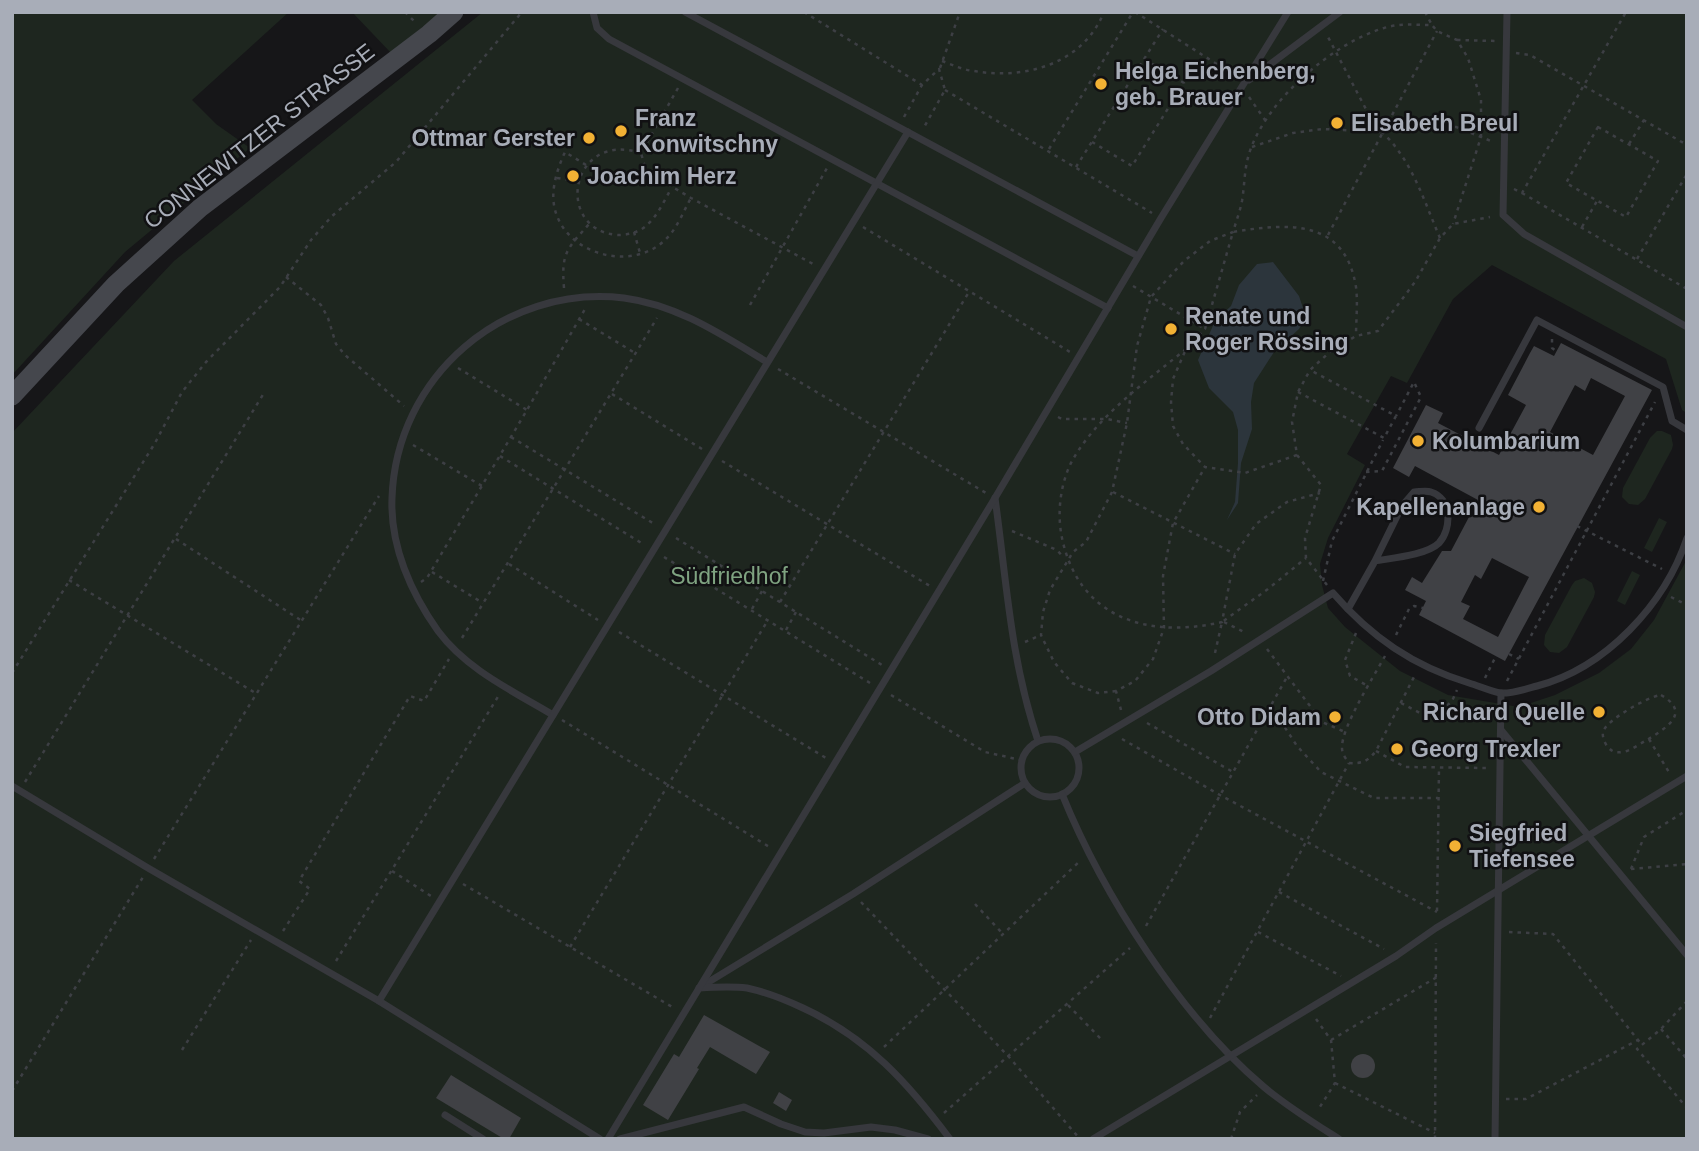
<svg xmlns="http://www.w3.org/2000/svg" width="1699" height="1151" font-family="Arial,sans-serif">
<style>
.green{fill:#1e261f}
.water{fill:#2c353c}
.building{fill:#404145;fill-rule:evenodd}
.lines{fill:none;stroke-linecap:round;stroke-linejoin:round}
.path{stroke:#3d3f44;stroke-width:2.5;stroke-dasharray:3.5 5;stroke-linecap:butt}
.lane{stroke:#37383d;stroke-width:7}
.secondary{stroke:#45474d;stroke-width:19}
.poi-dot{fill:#f2b134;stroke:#111113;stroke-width:2.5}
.labels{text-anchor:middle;stroke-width:5;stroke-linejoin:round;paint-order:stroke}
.poi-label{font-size:23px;font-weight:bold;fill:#a8adb8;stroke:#111113;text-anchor:start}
.street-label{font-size:23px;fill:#a8adb8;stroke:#111113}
.park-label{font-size:23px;fill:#7fa381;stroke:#111113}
</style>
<rect width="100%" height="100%" fill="#161618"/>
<g class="green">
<polygon points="12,12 289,12 192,100 216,124 250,148 125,252 12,375"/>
<polygon points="352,12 454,12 392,54"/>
<polygon points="483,12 1687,12 1687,413 1682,410 1666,359 1492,265 1453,299 1407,383 1391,376 1347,454 1365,465 1328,538 1320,564 1322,585 1328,608 1345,627 1400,671 1448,695 1519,707 1555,695 1599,673 1631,649 1654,620 1687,559 1687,1139 12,1139 12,433 174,261"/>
<polygon points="1657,431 1662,431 1671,435 1673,445 1672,449 1645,499 1638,505 1629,504 1622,497 1623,488 1650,438"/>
<polygon points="1659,518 1667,522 1652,552 1644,548"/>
<polygon points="1632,571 1640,575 1625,605 1617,601"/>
<polygon points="1584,578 1592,583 1595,592 1594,597 1567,647 1559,653 1550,652 1544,645 1545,635 1572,585 1575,581"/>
</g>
<polygon class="water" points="1273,262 1299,296 1306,317 1299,329 1274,352 1254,383 1251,402 1252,429 1241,463 1238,503 1227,520 1235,502 1238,463 1238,430 1233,412 1209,388 1198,360 1215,321 1231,306 1239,285 1257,264"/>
<g class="building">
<path d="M1561 343 1652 390 1505 661 1419 615 1426 601 1405 590 1412 577 1422 583 1442 551H1451L1478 500 1415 466 1409 477 1393 468 1426 405 1443 413 1438 423 1499 455 1526 405 1508 395 1530 353 1534 346 1554 356ZM1591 378 1625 396 1593 455 1550 432 1575 385 1585 391ZM1492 558 1529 577 1498 637 1463 619 1470 606 1461 602 1475 575 1481 579Z"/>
<polygon points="704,1015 770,1052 756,1074 710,1047 697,1068 699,1069 668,1120 643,1105 674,1054 679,1057"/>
<circle cx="1363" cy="1066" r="12"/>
<polygon points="451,1075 521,1118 509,1139 504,1139 436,1098"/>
<polygon points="779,1092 792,1100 786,1111 773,1103"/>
</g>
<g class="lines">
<g class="path">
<polyline points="405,12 416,23"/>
<polyline points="804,12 922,85"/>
<polyline points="1135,12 1234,75"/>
<polyline points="1425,12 1432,25"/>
<polyline points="1685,12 1687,14"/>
<polyline points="1457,40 1496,41"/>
<polyline points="1516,53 1530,55 1687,145"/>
<path d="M942 61C953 65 963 70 974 71 1025 80 1083 64 1104 12"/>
<polyline points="940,68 960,12"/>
<polyline points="678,88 641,153 646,171 691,198 813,264"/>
<polyline points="945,90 1152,213"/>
<polyline points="1249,97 1265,120"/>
<polyline points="904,117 922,85 939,69 945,90 923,129"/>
<polygon points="1598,127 1658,161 1626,217 1566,183"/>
<polyline points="1092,142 1132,166 1184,83 1144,59"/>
<polyline points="1629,144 1644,120"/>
<polyline points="1252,147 1293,133 1322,129 1382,132 1368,113 1328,37"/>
<polyline points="1049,149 1133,12"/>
<path d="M641 153C569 130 554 231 618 235 628 235 640 232 647 225 658 215 664 201 671 189"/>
<path d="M586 165 565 152C558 167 551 188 554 205 562 254 631 273 665 240 677 229 683 212 691 198"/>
<polyline points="1076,167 1163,29"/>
<polyline points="557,178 578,181"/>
<polyline points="1514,189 1522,193 1626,12"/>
<polyline points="1522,193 1687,289"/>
<polyline points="863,227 1070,352"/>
<polyline points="1582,227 1597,201"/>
<polyline points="634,232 640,253"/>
<polyline points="1328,235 1437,31"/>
<path d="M1440 238C1424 201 1412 160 1382 132L1419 125 1456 127 1491 141"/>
<polyline points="1637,259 1687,174"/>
<polyline points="286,277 321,305 328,318 336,344 345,355 404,406"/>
<polyline points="1133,286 1205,329"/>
<path d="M564 288C561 252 567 249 590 223"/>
<polyline points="750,305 827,168"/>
<polyline points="579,319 635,353"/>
<polyline points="1552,339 1552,348 1556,351"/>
<path d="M1186 349C1147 381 1093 419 1070 465 1060 487 1057 514 1062 538 1079 619 1149 639 1222 622L1235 554 1256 524 1287 502 1320 493"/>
<polyline points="458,368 527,410"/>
<polyline points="778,369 986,493"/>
<polyline points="1298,392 1384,438 1396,416 1310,370"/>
<polyline points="612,394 702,449"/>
<polyline points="1058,417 1062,419 1107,419 1127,423"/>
<polyline points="511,437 656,525"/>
<polyline points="413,445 482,486"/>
<path d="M1297 455 1245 473 1205 467 1183 444 1173 426 1171 402 1173 379 1186 349 1205 329 1233 232C1287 223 1345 218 1356 287 1358 303 1356 320 1356 336"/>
<polyline points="500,456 643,544"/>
<polyline points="722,461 930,586"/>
<polyline points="1366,472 1382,471 1421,397 1414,382 1396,416"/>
<polyline points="1113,492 1235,554"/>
<polyline points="1577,526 1662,569"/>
<polyline points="1012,531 1057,550 1064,558"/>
<polyline points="676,538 882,665"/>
<polyline points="176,539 302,621"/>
<polyline points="664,557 870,683"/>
<polyline points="509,564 598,620"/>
<polyline points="432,572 483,603"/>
<polyline points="69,580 257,694"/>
<polyline points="1323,581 1332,541 1383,440"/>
<polyline points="421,582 427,578 527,410 585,309"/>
<polyline points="1327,585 1306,558 1305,538 1321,485 1297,455 1292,422 1298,392 1310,370 1332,350 1356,336 1378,331 1415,282 1440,238 1453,224 1490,217"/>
<polyline points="1671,597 1687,605"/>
<polyline points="780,602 969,292"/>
<polyline points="752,609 762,591"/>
<polyline points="1224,622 1246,633"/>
<polyline points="786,630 796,612"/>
<polyline points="619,632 826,758"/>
<polyline points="1356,633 1345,660 1350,676 1368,686"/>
<polyline points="1396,635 1409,609 1414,606 1423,608"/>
<polyline points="462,638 657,318"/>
<polyline points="1025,642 1041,635"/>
<polyline points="1267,649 1322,722 1345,732"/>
<polyline points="1215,653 1222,622 1268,589 1306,558"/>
<polyline points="1509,654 1519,659"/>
<path d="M1385 656C1374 676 1341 728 1342 748 1342 754 1346 759 1349 763 1362 764 1368 761 1376 751L1416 673"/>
<polyline points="12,673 155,443 182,392 206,362 280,287 311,240 332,216 396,162 522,12"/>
<polyline points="1485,678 1496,656"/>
<polyline points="1507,681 1655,402"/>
<path d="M1116 691 1098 693 1072 683 1054 662 1041 635 1043 612 1050 590 1073 552 1086 542 1112 492 1127 423 1137 346 1151 297 1184 261 1210 241 1233 232C1236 222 1240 211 1242 201 1245 183 1244 166 1251 148 1270 98 1333 43 1384 28 1399 23 1416 25 1432 25L1437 31 1457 40 1468 58 1481 100V137L1453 224"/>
<polyline points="891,695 985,752 1021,760"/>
<path d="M1661 695C1692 713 1666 728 1647 740 1639 744 1631 751 1622 752 1616 753 1612 752 1608 747 1605 744 1602 737 1603 732 1606 720 1649 696 1661 695Z"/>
<polyline points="1401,703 1420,713 1440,712 1452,701 1457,690"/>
<polyline points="1271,706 1297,746 1321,772 1374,798 1438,798"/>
<polyline points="1121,710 1116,691 1135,681 1153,659 1164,628 1163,576 1173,523 1205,467"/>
<polyline points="562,720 771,848"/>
<polyline points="1147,723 1233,772"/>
<polyline points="1122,739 1220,795 1437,912"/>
<polyline points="1649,739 1670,774"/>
<polyline points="1376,751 1405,767 1487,768"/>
<polyline points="25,782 264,393"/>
<polyline points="154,859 379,496"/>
<polyline points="1631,869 1644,837 1687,810"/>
<polyline points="1631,869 1687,864"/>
<polyline points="392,871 431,896"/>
<polyline points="463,884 674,1008"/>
<polyline points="1279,892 1384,949"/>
<polyline points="861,902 1009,1057 1080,1139"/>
<polyline points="975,904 1003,934"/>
<polyline points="1437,911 1439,768"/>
<polyline points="1146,926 1287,677"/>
<polyline points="283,931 310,889 299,881 410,696 424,701 449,659"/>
<polyline points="1258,932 1341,976"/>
<polyline points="1509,932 1553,934 1642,1045"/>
<polyline points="570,947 768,620"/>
<polyline points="336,961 499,695"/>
<polyline points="1687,1001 1661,1029 1637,1049 1687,1108"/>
<polyline points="1068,1005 1101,1039"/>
<polyline points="1210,1018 1349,763"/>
<polyline points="1316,1019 1331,1040 1335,1083 1318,1110"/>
<polyline points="1661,1029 1687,1059"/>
<polyline points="1331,1040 1437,977"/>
<polyline points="884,1047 1080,861"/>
<polyline points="182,1050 251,940"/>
<polyline points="1335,1083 1435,1133"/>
<polyline points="12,1091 143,877"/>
<polyline points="1506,1099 1526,1099 1638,1040"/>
<polyline points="944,1113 1130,948"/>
<polyline points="1231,1139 1240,1112 1257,1095"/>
<polyline points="1435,1139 1436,943"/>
</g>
<g class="lane">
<polyline points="593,12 597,28 609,39 1108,308"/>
<polyline points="685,12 1138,256"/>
<polyline points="1507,12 1503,215 1524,234 1687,327"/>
<polyline points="1249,80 1340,12"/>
<polyline points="1479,428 1537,320 1663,387 1672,421 1687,430"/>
<path d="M995 498C1007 584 1010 657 1038 741"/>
<path d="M1348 609 1375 561C1392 558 1427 555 1439 543 1452 529 1452 498 1431 492 1426 490 1419 492 1414 492L1402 506 1375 561"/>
<path d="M553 715C513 691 467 670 438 631 411 593 390 546 392 498 396 377 503 284 624 298 678 305 722 335 767 362"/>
<polyline points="1501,730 1687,955"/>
<circle cx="1050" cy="768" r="29"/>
<path d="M1075 752 1211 671 1333 593C1371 637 1413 666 1469 683 1479 686 1490 691 1500 693 1511 694 1526 689 1537 686 1606 668 1665 604 1687 538"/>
<polyline points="12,786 148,868 379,1001 600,1139"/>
<path d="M1062 794C1103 895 1181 1017 1264 1087 1288 1107 1314 1123 1339 1139"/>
<polyline points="702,986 853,894 1025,783"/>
<path d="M699 988C715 987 731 986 747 988 766 992 786 1000 803 1008 868 1038 908 1083 950 1139"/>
<polyline points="379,1001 908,132"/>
<polyline points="445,1115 483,1139"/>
<polyline points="608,1139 995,498 1161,218 1288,12"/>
<polyline points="620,1139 744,1107 781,1124 805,1132 824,1133 871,1127 895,1130 928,1139"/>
<polyline points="1093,1139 1396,956 1436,928 1687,776"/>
<polyline points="1495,1139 1501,693"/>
</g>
<polyline class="secondary" points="12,396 116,284 200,208 429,34 454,12"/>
</g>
<g class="poi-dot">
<circle cx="1101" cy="84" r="7"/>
<circle cx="1337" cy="123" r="7"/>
<circle cx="621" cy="131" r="7"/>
<circle cx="589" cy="138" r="7"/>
<circle cx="573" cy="176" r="7"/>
<circle cx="1171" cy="329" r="7"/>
<circle cx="1418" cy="441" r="7"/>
<circle cx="1539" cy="507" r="7"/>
<circle cx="1599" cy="712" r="7"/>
<circle cx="1335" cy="717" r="7"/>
<circle cx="1397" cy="749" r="7"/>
<circle cx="1455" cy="846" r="7"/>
</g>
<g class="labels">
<g class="poi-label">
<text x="1115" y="79">Helga Eichenberg,<tspan x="1115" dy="26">geb. Brauer</tspan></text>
<text x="635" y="126">Franz<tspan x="635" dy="26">Konwitschny</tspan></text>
<text x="1351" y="131">Elisabeth Breul</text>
<text x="575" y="146" text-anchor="end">Ottmar Gerster</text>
<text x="587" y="184">Joachim Herz</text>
<text x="1185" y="324">Renate und<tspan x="1185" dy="26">Roger Rössing</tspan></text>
<text x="1432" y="449">Kolumbarium</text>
<text x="1525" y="515" text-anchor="end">Kapellenanlage</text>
<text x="1585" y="720" text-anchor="end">Richard Quelle</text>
<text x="1321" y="725" text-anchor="end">Otto Didam</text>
<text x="1411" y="757">Georg Trexler</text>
<text x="1469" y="841">Siegfried<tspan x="1469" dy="26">Tiefensee</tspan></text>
</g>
<g class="street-label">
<text transform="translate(259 136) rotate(-38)" y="8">CONNEWITZER STRASSE</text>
</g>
<g class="park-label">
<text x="729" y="584">Südfriedhof</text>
</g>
</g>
<rect width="1699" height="1151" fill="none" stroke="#a8adb8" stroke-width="28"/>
</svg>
